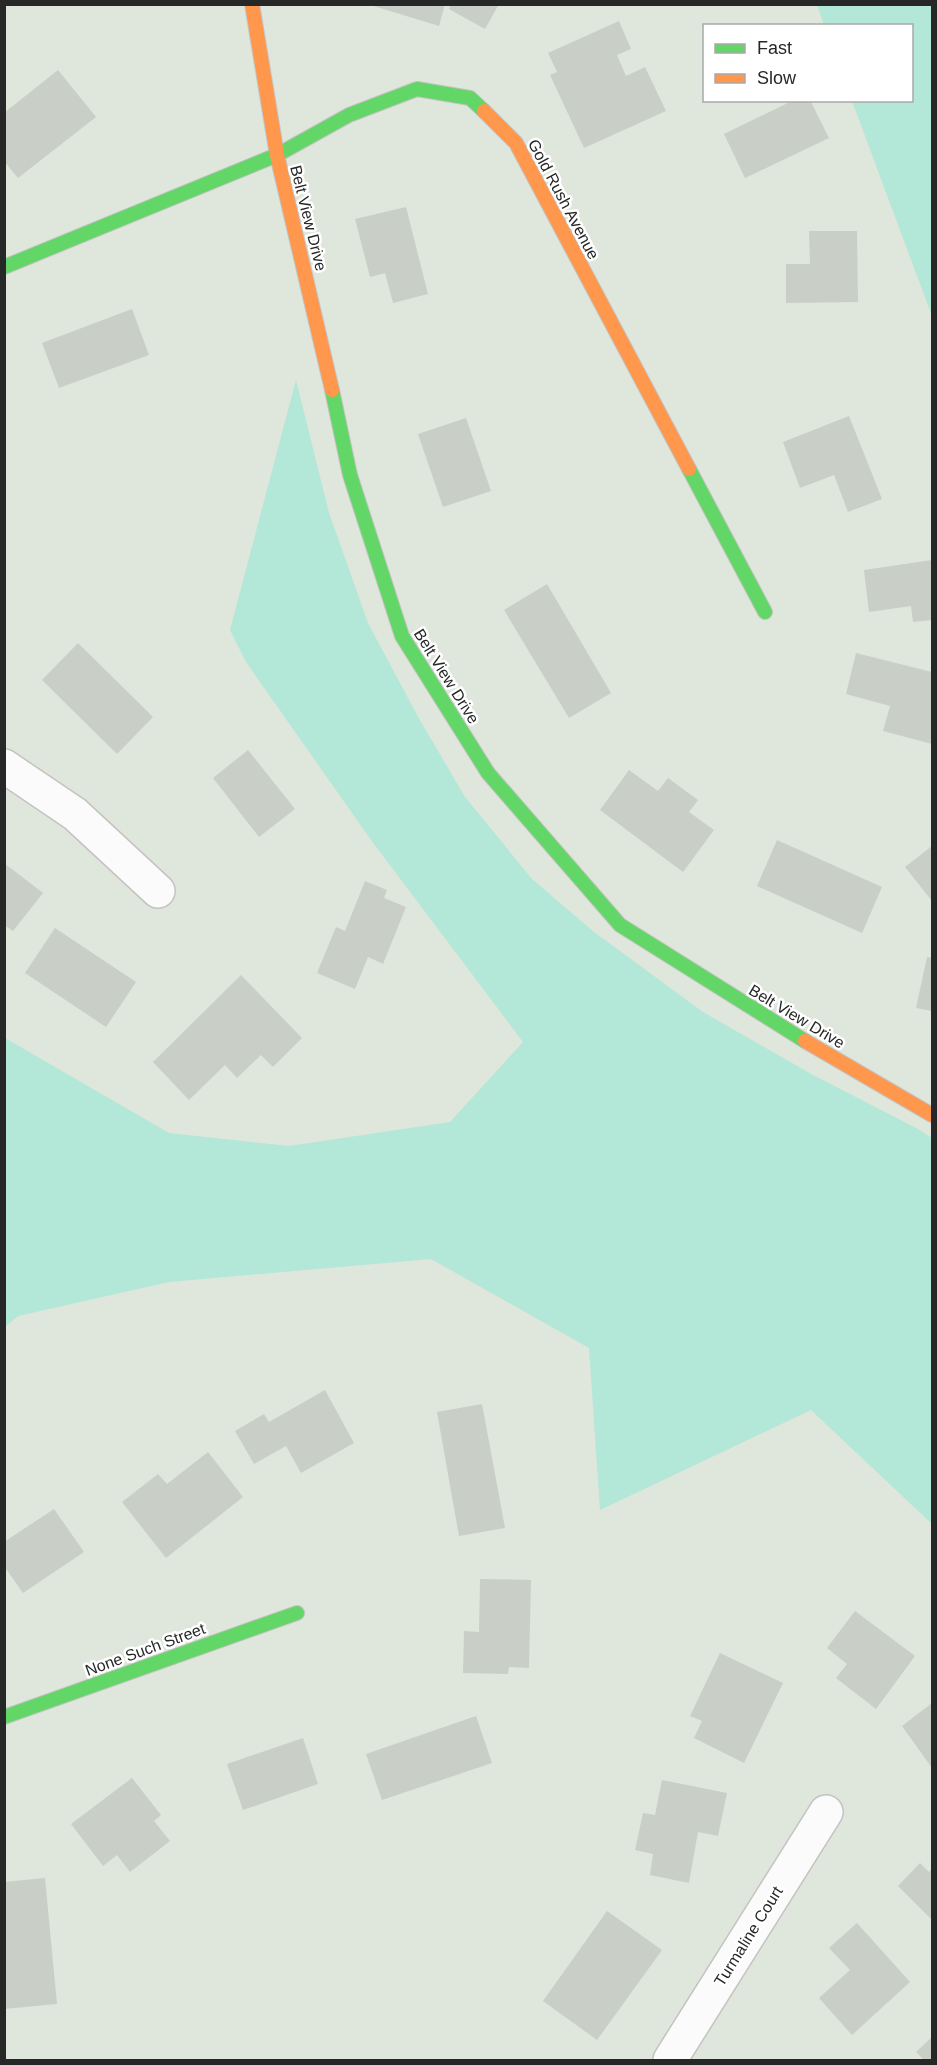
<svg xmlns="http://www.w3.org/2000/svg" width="937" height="2065" font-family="Arial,sans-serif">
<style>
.green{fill:#b3e7d8}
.building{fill:#c9cfc7}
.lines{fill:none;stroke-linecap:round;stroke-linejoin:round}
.street-casing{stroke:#c4c3c2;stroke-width:36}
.fast-casing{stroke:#c4c3c2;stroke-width:16}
.slow-casing{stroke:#c4c3c2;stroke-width:16}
.street{stroke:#fafbfa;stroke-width:33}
.fast{stroke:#63d668;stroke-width:14}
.slow{stroke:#ff974d;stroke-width:14}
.labels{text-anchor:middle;stroke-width:5;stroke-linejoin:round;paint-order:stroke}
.street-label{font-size:16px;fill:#272727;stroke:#fff}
</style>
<rect width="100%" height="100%" fill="#dfe6dc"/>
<g class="green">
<polygon points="817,5 932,5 932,316 852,101 912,100 912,26 824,25"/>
<polygon points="296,380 329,513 368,623 417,715 465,797 532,879 594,932 703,1012 813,1075 918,1129 932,1138 932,1524 811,1410 600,1510 589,1348 431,1259 169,1282 18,1316 5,1327 5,1038 169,1133 289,1146 450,1122 523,1042 371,840 246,662 230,630"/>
</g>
<g class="building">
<polygon points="367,4 445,4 439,26"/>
<polygon points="451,4 499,4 485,29 449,9"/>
<polygon points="619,21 631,49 617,55 626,76 645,67 666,111 584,148 550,75 557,72 548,53"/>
<polygon points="58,70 96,117 18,178 4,161 4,113"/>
<polygon points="794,100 810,100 829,138 745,178 724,134"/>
<polygon points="406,207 428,294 393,303 385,273 370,277 355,219"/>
<polygon points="809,231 857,231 858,302 786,303 786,264 810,264"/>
<polygon points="132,309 149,355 59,388 42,343"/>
<polygon points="849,416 882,499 848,512 834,475 800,488 783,442"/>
<polygon points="466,418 491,491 443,507 418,434"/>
<polygon points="932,560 932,620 913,622 911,606 869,612 864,570"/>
<polygon points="547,584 611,693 569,718 504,610"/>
<polygon points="78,643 153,717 117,754 42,680"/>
<polygon points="856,653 932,672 932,744 883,731 890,706 846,694"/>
<polygon points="248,750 295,809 259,837 213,778"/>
<polygon points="629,770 658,791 668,778 698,800 689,812 714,830 683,872 600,810"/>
<polygon points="777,840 882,887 862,933 757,886"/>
<polygon points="932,846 932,901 905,867"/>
<polygon points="4,863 43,893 13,931 4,925"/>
<polygon points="365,881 387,890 384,898 406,907 383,964 368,957 355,989 317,973 336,927 345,931"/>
<polygon points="55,928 136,982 106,1027 25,973"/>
<polygon points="927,957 932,958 932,1011 916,1008"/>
<polygon points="241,975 302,1038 273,1067 261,1055 237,1078 225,1065 189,1100 153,1062"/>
<polygon points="325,1390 354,1443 301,1473 286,1446 254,1464 235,1431 264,1414 269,1422"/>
<polygon points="482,1404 505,1528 459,1536 437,1412"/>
<polygon points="208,1452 243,1497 166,1558 122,1502 158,1474 167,1484"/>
<polygon points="54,1509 84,1552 23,1593 4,1566 4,1542"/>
<polygon points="480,1579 531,1580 529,1668 509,1667 508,1674 463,1673 464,1631 479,1632"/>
<polygon points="855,1611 915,1656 876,1709 836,1678 847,1664 827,1648"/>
<polygon points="720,1653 783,1683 744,1763 694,1738 702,1721 690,1716"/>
<polygon points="932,1703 932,1768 902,1726"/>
<polygon points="476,1716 492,1763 382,1800 366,1754"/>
<polygon points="303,1738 318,1784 243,1810 227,1764"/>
<polygon points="132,1778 161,1815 154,1821 170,1841 130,1872 117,1855 103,1866 71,1824"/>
<polygon points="662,1780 727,1793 718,1836 698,1832 689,1883 650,1875 653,1854 635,1850 643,1813 655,1815"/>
<polygon points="920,1863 929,1872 932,1868 932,1920 898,1886"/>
<polygon points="45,1878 57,2004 4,2009 4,1882"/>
<polygon points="607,1911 662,1950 597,2040 543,2001"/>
<polygon points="857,1923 910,1982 852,2035 819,1998 850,1970 829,1948"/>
<polygon points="932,2037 932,2060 924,2060 916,2052"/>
</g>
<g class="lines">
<defs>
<g id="street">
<polyline points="4,766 75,814 158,891"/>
<polyline points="670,2060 826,1812"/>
</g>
<g id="fast">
<polyline points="4,267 277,155 349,115 417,89 470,98 484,111"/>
<polyline points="332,390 350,475 402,636 488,773 620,925 805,1041"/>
<polyline points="689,469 765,612"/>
<polyline points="4,1717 297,1613"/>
</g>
<g id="slow">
<polyline points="252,4 277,155 332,390"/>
<polyline points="484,111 516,143 689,469"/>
<polyline points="805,1041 932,1115"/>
</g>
</defs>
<use href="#street" class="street-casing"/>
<use href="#fast" class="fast-casing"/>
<use href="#slow" class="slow-casing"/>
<use href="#street" class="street"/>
<use href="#fast" class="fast"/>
<use href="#slow" class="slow"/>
</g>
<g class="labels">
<g class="street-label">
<text transform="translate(564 199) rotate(62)" y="6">Gold Rush Avenue</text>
<text transform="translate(309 218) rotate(76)" y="6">Belt View Drive</text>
<text transform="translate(447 676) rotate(58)" y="6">Belt View Drive</text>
<text transform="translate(797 1016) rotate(31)" y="6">Belt View Drive</text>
<text transform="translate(145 1649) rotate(-20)" y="6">None Such Street</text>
<text transform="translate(748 1936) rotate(-58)" y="6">Turmaline Court</text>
</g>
</g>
<rect width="937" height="2065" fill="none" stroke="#272727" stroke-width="12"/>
<rect x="703" y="24" width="210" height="78" fill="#ffffff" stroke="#a9a9a9" stroke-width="1.5"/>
<rect x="715" y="44" width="30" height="9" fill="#63d668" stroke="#a9a9a9" stroke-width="1.5"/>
<text x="757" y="54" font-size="18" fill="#272727">Fast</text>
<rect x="715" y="74" width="30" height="9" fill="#ff974d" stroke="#a9a9a9" stroke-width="1.5"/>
<text x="757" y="84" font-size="18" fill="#272727">Slow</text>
</svg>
